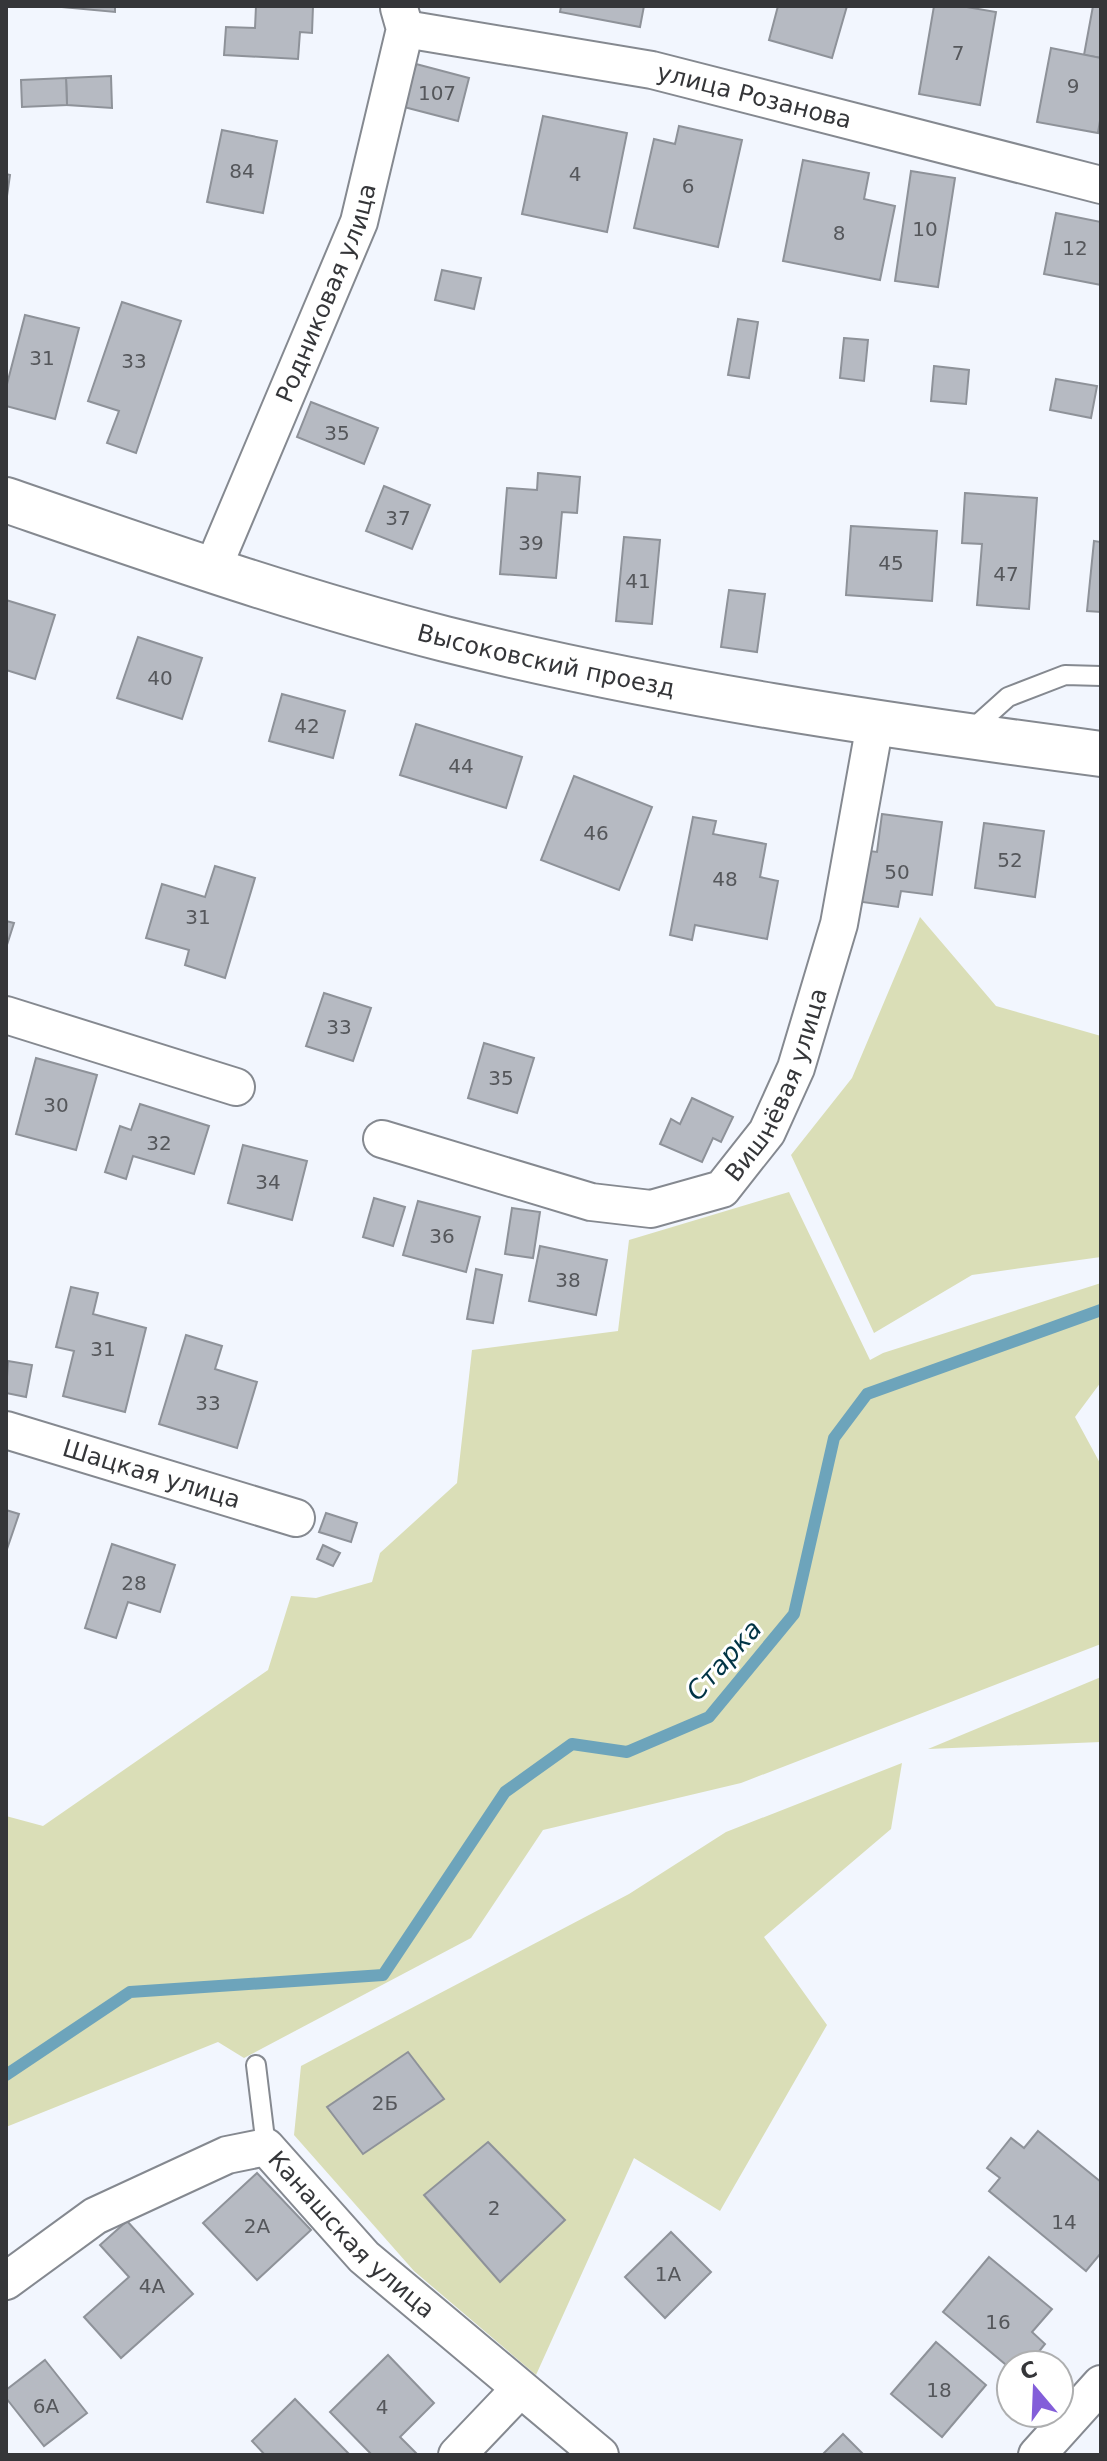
<svg xmlns="http://www.w3.org/2000/svg" width="1107" height="2461" font-family="'DejaVu Sans',sans-serif">
<style>
.green{fill:#dadeb7}
.lines{fill:none;stroke-linecap:round;stroke-linejoin:round}
.stream{stroke:#6da4bb;stroke-width:12}
.building{fill:#b6bac2;stroke:#8e9299;stroke-width:2}
.lane-casing{stroke:#858990;stroke-width:22}
.street-casing{stroke:#858990;stroke-width:40}
.secondary-casing{stroke:#858990;stroke-width:48}
.lane{stroke:#fff;stroke-width:18}
.street{stroke:#fff;stroke-width:36}
.secondary{stroke:#fff;stroke-width:44}
.labels{text-anchor:middle;stroke-width:6;stroke-linejoin:round;paint-order:stroke}
.number-label{font-size:20px;fill:#55575b}
.street-label{font-size:24px;fill:#353639;stroke:#fff}
.water-label{font-size:26px;font-style:italic;fill:#013445;stroke:#fff}
</style>
<rect width="100%" height="100%" fill="#f2f6fe"/>
<g class="green">
<polygon points="920,917 996,1006 1101,1036 1101,1257 972,1275 874,1333 791,1155 852,1078"/>
<polygon points="789,1192 870,1360 883,1353 1101,1283 1101,1382 1075,1417 1101,1465 1101,1644 741,1783 543,1830 471,1938 244,2058 218,2042 6,2127 6,1816 43,1826 268,1670 291,1596 316,1598 372,1582 380,1553 457,1483 472,1350 618,1331 629,1240"/>
<polygon points="1101,1677 1101,1742 928,1749"/>
<polygon points="902,1763 891,1829 764,1937 827,2025 720,2211 634,2158 536,2375 414,2271 294,2135 301,2066 629,1894 726,1832"/>
</g>
<g class="lines">
<polyline class="stream" points="6,2075 130,1992 383,1975 505,1792 572,1744 627,1752 709,1717 794,1614 834,1438 867,1394 1101,1310"/>
</g>
<g class="building">
<polygon points="51,6 115,6 115,12"/>
<polygon points="256,6 313,6 312,33 300,32 298,59 224,55 226,27 255,28"/>
<polygon points="561,6 644,6 640,27 560,12"/>
<polygon points="778,6 847,6 832,58 769,40"/>
<polygon points="934,6 961,6 996,12 980,105 919,94"/>
<polygon points="1093,6 1101,6 1101,58 1084,55"/>
<polygon points="1051,48 1101,58 1101,115 1098,133 1037,122"/>
<polygon points="416,64 469,78 458,121 404,107"/>
<polygon points="111,76 112,108 67,105 66,78"/>
<polygon points="66,78 67,105 22,107 21,80"/>
<polygon points="543,116 627,133 607,232 522,214"/>
<polygon points="679,126 742,140 718,247 634,228 654,139 675,144"/>
<polygon points="222,130 277,141 263,213 207,202"/>
<polygon points="803,160 869,173 864,199 895,206 880,280 783,261"/>
<polygon points="911,171 955,178 938,287 895,281"/>
<polygon points="6,174 10,175 6,203"/>
<polygon points="1056,213 1101,222 1101,285 1044,274"/>
<polygon points="442,270 481,278 474,309 435,300"/>
<polygon points="122,302 181,321 136,453 107,443 119,411 88,401"/>
<polygon points="25,315 79,328 55,419 6,406 6,388"/>
<polygon points="738,319 758,322 749,378 728,375"/>
<polygon points="844,338 868,340 864,381 840,378"/>
<polygon points="934,366 969,370 966,404 931,401"/>
<polygon points="1056,379 1097,386 1091,418 1050,410"/>
<polygon points="311,402 378,428 364,464 297,437"/>
<polygon points="538,473 580,477 577,513 562,512 556,578 500,574 507,488 537,490"/>
<polygon points="384,486 430,505 412,549 366,531"/>
<polygon points="965,493 1037,498 1029,609 977,605 982,544 962,543"/>
<polygon points="851,526 937,531 932,601 846,595"/>
<polygon points="624,537 660,540 652,624 616,621"/>
<polygon points="1094,541 1101,542 1101,612 1087,611"/>
<polygon points="729,590 765,594 757,652 721,647"/>
<polygon points="6,600 55,615 35,679 6,670"/>
<polygon points="138,637 202,658 182,719 117,698"/>
<polygon points="282,694 345,711 333,758 269,741"/>
<polygon points="416,724 522,757 506,808 400,775"/>
<polygon points="574,776 652,807 619,890 541,860"/>
<polygon points="882,814 942,822 932,895 901,891 898,907 855,901 862,850 877,852"/>
<polygon points="693,817 716,821 713,834 766,844 760,877 778,881 767,939 695,925 692,940 670,935"/>
<polygon points="984,823 1044,831 1035,897 975,888"/>
<polygon points="215,866 255,878 225,978 185,965 189,950 146,938 162,884 205,897"/>
<polygon points="6,921 14,923 6,948"/>
<polygon points="324,993 371,1008 353,1061 306,1046"/>
<polygon points="484,1043 534,1058 517,1113 468,1098"/>
<polygon points="36,1058 97,1075 76,1150 16,1134"/>
<polygon points="692,1098 733,1117 721,1142 713,1138 702,1162 660,1144 671,1119 680,1124"/>
<polygon points="140,1104 209,1126 194,1174 133,1156 126,1179 105,1172 120,1126 131,1130"/>
<polygon points="243,1145 307,1161 292,1220 228,1203"/>
<polygon points="374,1198 405,1207 393,1246 363,1237"/>
<polygon points="418,1201 480,1217 466,1272 403,1255"/>
<polygon points="512,1208 540,1212 533,1258 505,1254"/>
<polygon points="540,1246 607,1260 596,1315 529,1301"/>
<polygon points="476,1269 502,1275 493,1323 467,1319"/>
<polygon points="71,1287 98,1293 93,1314 146,1328 125,1412 63,1396 74,1351 56,1347"/>
<polygon points="186,1335 222,1346 215,1369 257,1382 237,1448 159,1424"/>
<polygon points="8,1361 32,1365 26,1397 6,1393"/>
<polygon points="6,1510 19,1514 6,1552"/>
<polygon points="326,1513 357,1523 351,1542 319,1532"/>
<polygon points="112,1544 175,1565 160,1612 128,1602 116,1638 85,1628"/>
<polygon points="323,1545 340,1553 333,1566 317,1559"/>
<polygon points="408,2052 444,2099 363,2154 327,2107"/>
<polygon points="1038,2131 1101,2182 1101,2253 1086,2271 989,2191 1000,2178 987,2168 1011,2138 1024,2148"/>
<polygon points="488,2142 565,2220 500,2282 424,2195"/>
<polygon points="257,2173 311,2230 257,2280 203,2223"/>
<polygon points="127,2221 193,2294 121,2358 84,2317 129,2277 100,2245"/>
<polygon points="671,2232 711,2272 665,2318 625,2277"/>
<polygon points="989,2257 1052,2309 1032,2332 1045,2344 1028,2365 1011,2365 1011,2369 943,2312"/>
<polygon points="936,2342 986,2385 942,2437 891,2394"/>
<polygon points="388,2355 434,2403 400,2437 418,2455 372,2455 330,2412"/>
<polygon points="45,2360 87,2413 44,2446 6,2398 6,2390"/>
<polygon points="295,2399 350,2455 265,2455 252,2441"/>
<polygon points="843,2434 864,2455 822,2455"/>
</g>
<g class="lines">
<defs>
<g id="lane">
<polyline points="969,732 1008,697 1065,675 1101,676"/>
<polyline points="256,2065 266,2147"/>
</g>
<g id="street">
<path id="s1" d="M405 29 652 70 1101 185"/>
<path id="s2" d="M212 570 359 222 405 29 399 8"/>
<polyline points="6,1015 236,1087"/>
<path id="s3" d="M382 1139 591 1202 651 1209 722 1189 767 1132 796 1068 839 924 875 724"/>
<path id="s4" d="M6 1430 296 1518"/>
<path id="s5" d="M6 2281 95 2216 227 2155 266 2147 364 2257 600 2455"/>
<polyline points="457,2455 519,2390"/>
<polyline points="1037,2455 1101,2384"/>
</g>
<g id="secondary">
<path id="s6" d="M6 500C151 550 296 601 445 639 661 693 881 725 1101 754"/>
</g>
</defs>
<use href="#lane" class="lane-casing"/>
<use href="#street" class="street-casing"/>
<use href="#secondary" class="secondary-casing"/>
<use href="#lane" class="lane"/>
<use href="#street" class="street"/>
<use href="#secondary" class="secondary"/>
</g>
<g class="labels">
<g class="number-label">
<text x="958" y="60">7</text>
<text x="1073" y="93">9</text>
<text x="437" y="100">107</text>
<text x="242" y="178">84</text>
<text x="575" y="181">4</text>
<text x="688" y="193">6</text>
<text x="925" y="236">10</text>
<text x="839" y="240">8</text>
<text x="1075" y="255">12</text>
<text x="42" y="365">31</text>
<text x="134" y="368">33</text>
<text x="337" y="440">35</text>
<text x="398" y="525">37</text>
<text x="531" y="550">39</text>
<text x="891" y="570">45</text>
<text x="1006" y="581">47</text>
<text x="638" y="588">41</text>
<text x="160" y="685">40</text>
<text x="307" y="733">42</text>
<text x="461" y="773">44</text>
<text x="596" y="840">46</text>
<text x="1010" y="867">52</text>
<text x="897" y="879">50</text>
<text x="725" y="886">48</text>
<text x="198" y="924">31</text>
<text x="339" y="1034">33</text>
<text x="501" y="1085">35</text>
<text x="56" y="1112">30</text>
<text x="159" y="1150">32</text>
<text x="268" y="1189">34</text>
<text x="442" y="1243">36</text>
<text x="568" y="1287">38</text>
<text x="103" y="1356">31</text>
<text x="208" y="1410">33</text>
<text x="134" y="1590">28</text>
<text x="385" y="2110">2Б</text>
<text x="494" y="2215">2</text>
<text x="1064" y="2229">14</text>
<text x="257" y="2233">2А</text>
<text x="668" y="2281">1А</text>
<text x="152" y="2293">4А</text>
<text x="998" y="2329">16</text>
<text x="939" y="2397">18</text>
<text x="46" y="2413">6А</text>
<text x="382" y="2414">4</text>
</g>
<g class="street-label">
<text dy="8" stroke="none"><textPath href="#s1" startOffset="356">улица Розанова</textPath></text>
<text dy="8" stroke="none"><textPath href="#s2" startOffset="300">Родниковая улица</textPath></text>
<text dy="8" stroke="none"><textPath href="#s6" startOffset="564">Высоковский проезд</textPath></text>
<text dy="8" stroke="none"><textPath href="#s3" startOffset="472">Вишнёвая улица</textPath></text>
<text dy="8" stroke="none"><textPath href="#s4" startOffset="152">Шацкая улица</textPath></text>
<text dy="8" stroke="none"><textPath href="#s5" startOffset="418">Канашская улица</textPath></text>
</g>
<g class="water-label">
<text transform="translate(724 1660) rotate(-48)" y="9">Старка</text>
</g>
</g>
<rect width="1107" height="2461" fill="none" stroke="#353639" stroke-width="16"/>
<g transform="translate(1035 2389) rotate(341)"><circle r="38" fill="#ffffff" stroke="#aeafb0" stroke-width="2"/>
<path d="M0-6L14 30L0 20L-14 30Z" fill="#835ed9"/>
<text y="-12" font-size="22" font-weight="bold" text-anchor="middle" fill="#353639">С</text>
</g>
</svg>
